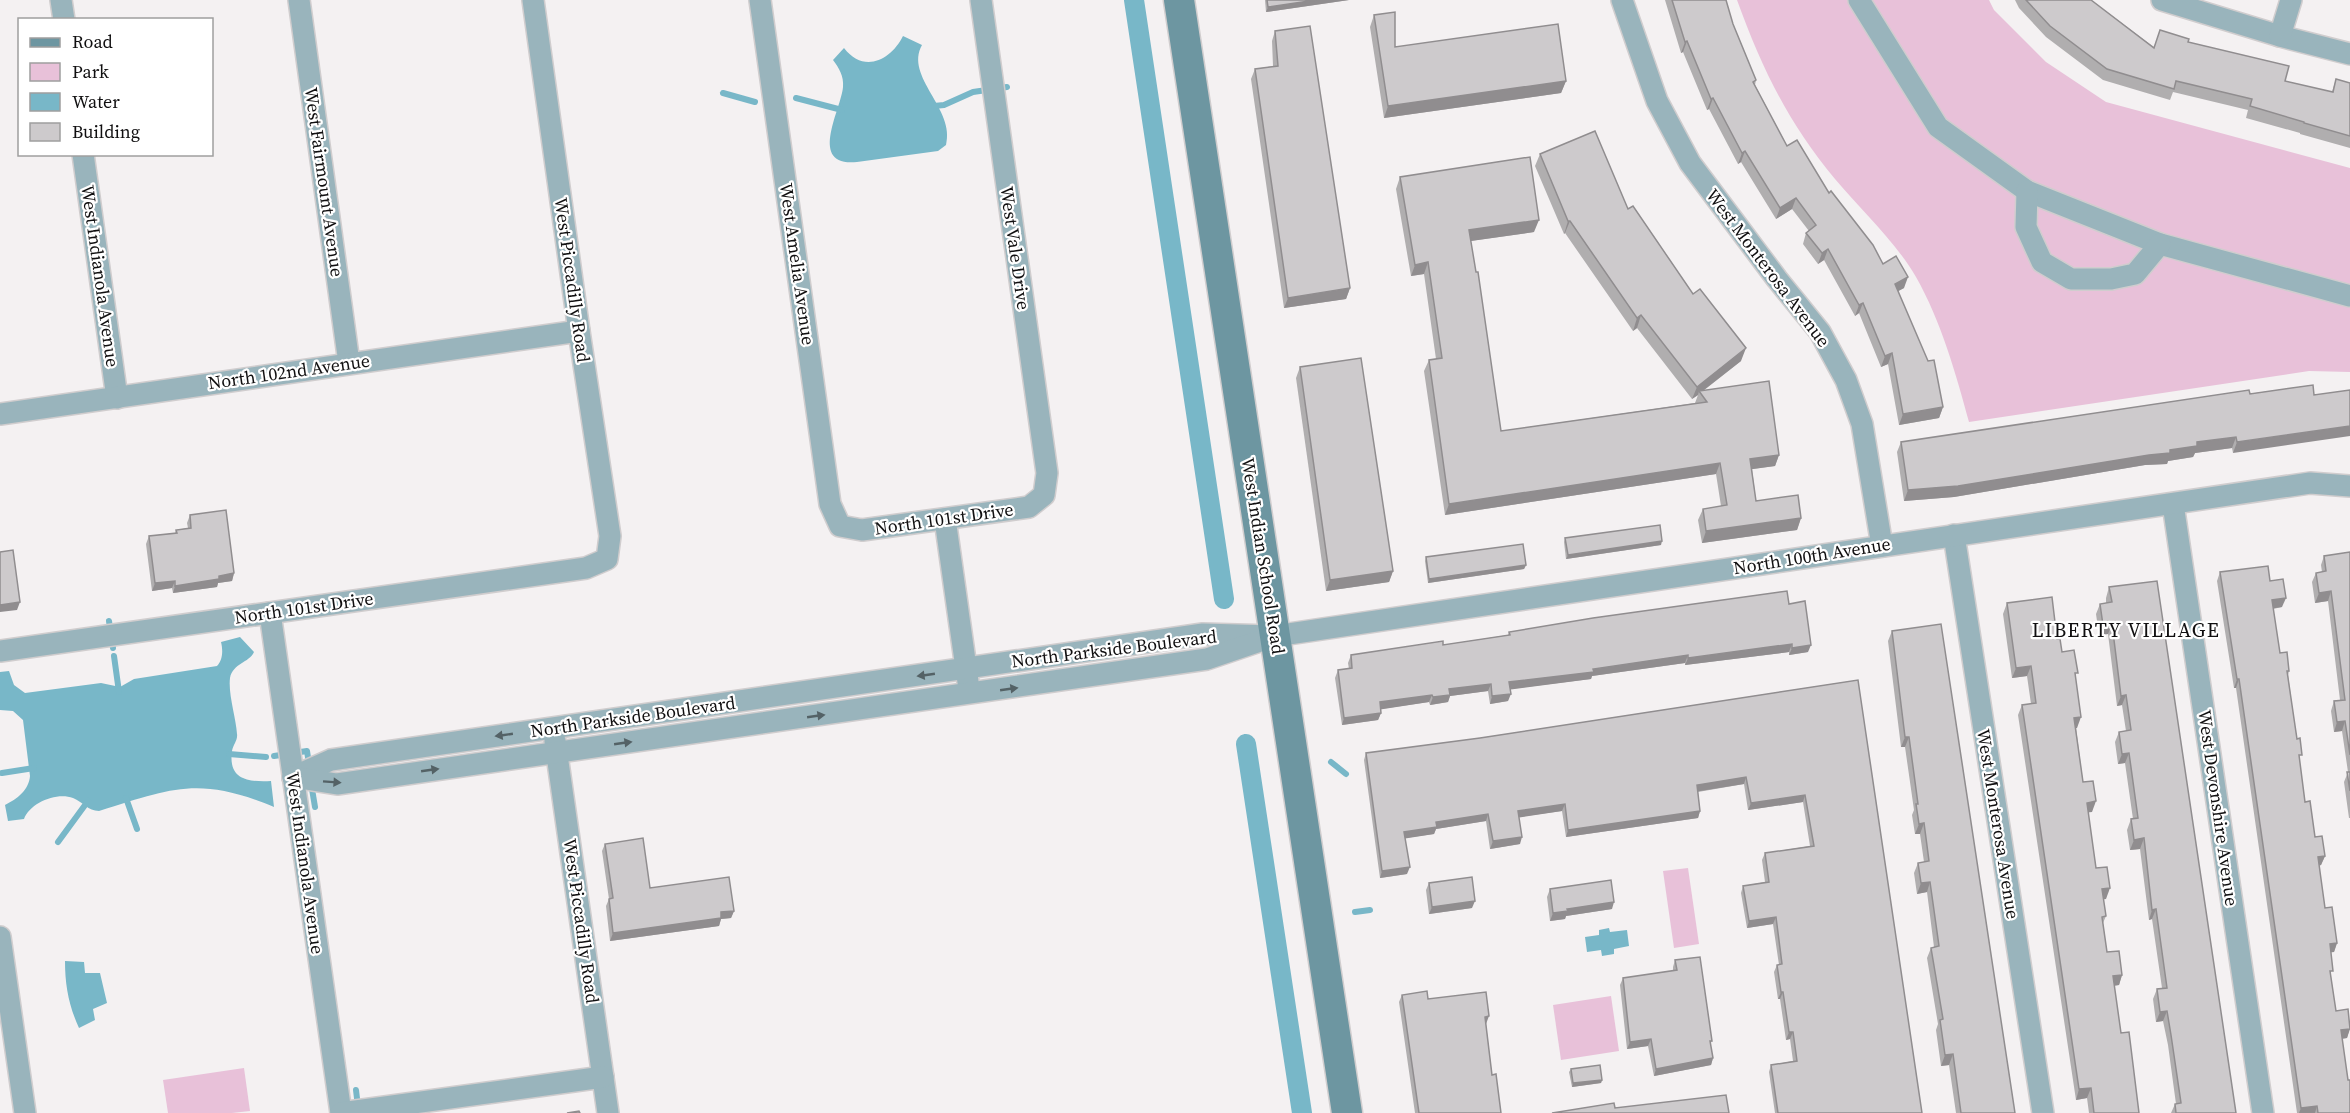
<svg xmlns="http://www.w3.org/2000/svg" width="2350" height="1113" font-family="'Source Serif 4',serif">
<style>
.green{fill:#e8c1d9}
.water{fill:#78b7c8}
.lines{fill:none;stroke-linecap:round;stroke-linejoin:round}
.stream{stroke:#78b7c8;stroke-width:6}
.canal{stroke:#78b7c8;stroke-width:20}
.street-casing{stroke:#d0cdce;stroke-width:24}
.secondary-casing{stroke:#d0cdce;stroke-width:33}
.street{stroke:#99b4bc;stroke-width:21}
.secondary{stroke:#6d96a1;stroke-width:30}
.wall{fill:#b0aeaf}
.shaded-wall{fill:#908d8f}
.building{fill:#cdcacc;stroke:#908d8f;stroke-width:1.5}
.oneway{fill:#546266}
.labels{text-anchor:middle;stroke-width:4.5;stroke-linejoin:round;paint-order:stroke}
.street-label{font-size:18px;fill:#100f10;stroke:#fff}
.neighbourhood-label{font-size:20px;letter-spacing:1.5px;fill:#100f10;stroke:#fff}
</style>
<rect width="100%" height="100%" fill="#f4f1f2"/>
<g class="green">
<path d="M1737 0H1989L1994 10 2046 62 2106 102 2350 168V372L2309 371 1969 422C1956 374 1941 321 1916 277 1895 241 1862 211 1835 179 1788 122 1762 69 1737 0Z"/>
<polygon points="1688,868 1699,944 1674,948 1663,871"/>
<polygon points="1611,996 1619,1051 1561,1060 1553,1005"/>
<polygon points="244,1068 250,1111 232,1113 168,1113 163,1080"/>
</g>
<g class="water">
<path d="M903 36 922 45C904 77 956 109 946 145L938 151 857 162C807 167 841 110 843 87 844 76 839 68 833 60L844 48C864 74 891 60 903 36Z"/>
<path d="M240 637 254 652C249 663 233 663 230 678 228 694 236 718 237 734 238 740 233 745 232 751 228 780 248 782 271 781L274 807C199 776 173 788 99 811 88 811 83 802 73 798 56 792 30 803 24 819L8 821 5 805C17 799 29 790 30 776L23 720 13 711 0 710V672L9 671 14 685 25 693 101 683 120 687 134 679 217 666C223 660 223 650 221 642Z"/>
<polygon points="1609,928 1610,932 1627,930 1629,946 1614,949 1614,954 1602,956 1601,950 1587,952 1585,937 1599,935 1599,930"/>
<path d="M65 961 84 962 85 973H100L107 1003 93 1009 95 1020 79 1028C69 1006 65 986 65 961Z"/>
</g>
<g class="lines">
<g class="stream">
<polyline points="723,93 755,102"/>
<polyline points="796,98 842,110"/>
<polyline points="934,106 944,105 973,92 1007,87"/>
<polyline points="109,621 113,648"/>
<polyline points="114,656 119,692"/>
<polyline points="229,754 266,757"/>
<polyline points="274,756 307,751 309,764"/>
<polyline points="1331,762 1346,774"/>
<polyline points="2,773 34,768"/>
<polyline points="311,783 315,807"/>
<polyline points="126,798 137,829"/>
<polyline points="58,842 88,801"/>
<polyline points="1355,912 1370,910"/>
<polyline points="356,1090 358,1107"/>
</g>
<g class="canal">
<polyline points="1134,0 1224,599"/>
<polyline points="1246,744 1302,1113"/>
</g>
<defs>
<g id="street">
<polyline points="61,0 64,20"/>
<polyline points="299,0 349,363"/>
<polyline points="760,0 830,504 840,526 862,530 1029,507 1044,495 1047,473 981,0"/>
<polyline points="1622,0 1657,101 1690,163 1777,279 1820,332 1846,380 1862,424 1882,546"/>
<polyline points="1859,0 1938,127 2027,191 2160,244 2350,296"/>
<polyline points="2162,0 2280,36 2350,54"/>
<polyline points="2280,36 2291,0"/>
<polyline points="83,154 117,398"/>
<polyline points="2027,191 2026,227 2042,262 2071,279 2111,279 2135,274 2160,244"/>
<polyline points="0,414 579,331"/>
<polyline points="2173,504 2263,1113"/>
<polyline points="945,519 968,682"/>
<polyline points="1954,535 2043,1113"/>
<polyline points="270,613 341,1113"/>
<polyline points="0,651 586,568 607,559 610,536 579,331 533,0"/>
<polyline points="555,741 608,1113"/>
<polyline points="293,777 331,760 1203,634 1275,636 2310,483 2350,486"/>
<polyline points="293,777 337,784 1207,659 1260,641"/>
<polyline points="0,937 25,1113"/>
<polyline points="341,1113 603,1077"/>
</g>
<polyline id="secondary" points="1179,0 1347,1113"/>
</defs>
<use href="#street" class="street-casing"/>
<use href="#secondary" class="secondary-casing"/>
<use href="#street" class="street"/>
<use href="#secondary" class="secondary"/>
</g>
<g class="wall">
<polygon points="1265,0 1349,0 1266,12"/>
<polygon points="1665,0 1726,0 1733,24 1756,80 1755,85 1787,146 1829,193 1883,264 1904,288 1898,291 1943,407 1939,418 1899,425 1888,364 1881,367 1859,313 1855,316 1824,260 1818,264 1803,244 1806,233 1809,231 1792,209 1776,219 1741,162 1738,164 1709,109 1707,110 1683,52 1681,53"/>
<polygon points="2015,0 2091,0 2154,47 2160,30 2188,42 2285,81 2332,92 2336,79 2350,83 2350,148 2300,134 2300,133 2246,118 2248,110 2173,92 2170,100 2103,80 2046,37 2019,8"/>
<polygon points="1374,15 1395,47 1566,81 1561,93 1384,118 1370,27"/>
<polygon points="1275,31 1350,288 1346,299 1284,308 1251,79 1255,69 1273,66 1272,41"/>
<polygon points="1540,154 1628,209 1693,294 1741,361 1703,391 1779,455 1775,466 1752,469 1756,501 1801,518 1797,530 1702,543 1698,520 1703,509 1721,506 1716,474 1445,515 1424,371 1429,360 1436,359 1424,274 1411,276 1396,189 1400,177 1534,232 1470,241 1501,431 1695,403 1698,395 1692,399 1637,328 1633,331 1565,233 1564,234 1535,166"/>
<polygon points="1300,367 1393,571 1389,582 1326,591 1296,378"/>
<polygon points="2313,385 2233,453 2232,448 2195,453 2193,457 2168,461 2167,464 2145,465 1954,497 1904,501 1897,452 1901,442"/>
<polygon points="190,515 234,573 232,581 218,583 217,587 173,593 172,588 152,591 146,544 149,536 175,533 176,530 188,528 187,523"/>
<polygon points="1565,538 1661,545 1566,559 1564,542"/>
<polygon points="2350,552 2350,818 2349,818 2344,782 2348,772 2342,731 2334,732 2331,711 2334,701 2340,700 2328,601 2315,603 2312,582 2316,573 2322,572 2321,565 2324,556"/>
<polygon points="1426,557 1526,565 1524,569 1428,583 1425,561"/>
<polygon points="2220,572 2270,581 2282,607 2273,609 2280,653 2289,671 2288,675 2305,802 2315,837 2325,856 2321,865 2319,866 2325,908 2337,943 2334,952 2331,952 2331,977 2336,1011 2350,1027 2347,1038 2342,1039 2350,1113 2297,1113 2236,688 2234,688 2217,581"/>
<polygon points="2109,587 2236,1113 2171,1113 2175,1104 2176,1104 2168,1045 2163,1021 2156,1022 2153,999 2157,989 2162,988 2152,919 2149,920 2140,849 2130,850 2127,830 2131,819 2133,819 2125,763 2118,764 2115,742 2119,732 2126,731 2122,705 2117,706 2108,634 2099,635 2096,614 2100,604 2106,603 2106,598"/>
<polygon points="2007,603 2057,639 2062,652 2076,678 2077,728 2076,728 2083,782 2092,812 2088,812 2096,868 2106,899 2103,899 2106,916 2103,923 2107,952 2122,975 2119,985 2114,986 2121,1033 2139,1113 2089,1113 2087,1098 2076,1100 2018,715 2022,705 2031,704 2027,676 2012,678 2003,614"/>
<polygon points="1789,604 1808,652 1789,655 1789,652 1685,665 1685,663 1592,676 1591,679 1510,689 1508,701 1490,704 1488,691 1450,696 1448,702 1430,705 1429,702 1381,709 1381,713 1378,720 1342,725 1335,678 1338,670 1349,669 1348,663 1351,655 1443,645 1508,635 1509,632"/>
<polygon points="1892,631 2015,1113 1956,1113 1949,1065 1941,1066 1936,1030 1938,1024 1927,958 1931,948 1934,947 1927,892 1917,894 1914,873 1918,863 1924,862 1920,834 1915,834 1912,815 1914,810 1905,747 1901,747 1888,641"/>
<polygon points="1858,680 1922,1113 1775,1113 1769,1072 1771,1065 1793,1061 1790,1039 1786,1040 1780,999 1778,999 1774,972 1777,965 1779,965 1773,924 1747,928 1741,893 1743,886 1765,882 1762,860 1765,853 1810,846 1803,802 1748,810 1744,784 1698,792 1700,811 1698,818 1566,837 1562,811 1519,817 1520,844 1490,849 1486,821 1436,829 1434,834 1405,838 1407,874 1380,878 1364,760 1366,753 1480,738"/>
<polygon points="605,844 650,888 734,911 731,918 721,919 719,926 610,941 606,906 609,899 602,851"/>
<polygon points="1429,883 1472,908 1429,914 1426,890"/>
<polygon points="1550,889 1612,909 1566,916 1565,919 1550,921 1547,897"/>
<polygon points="1675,960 1712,1041 1710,1044 1713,1058 1711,1065 1654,1076 1648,1046 1627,1049 1620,985 1623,978 1673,971 1673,967"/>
<polygon points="1402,995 1428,999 1486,1024 1492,1075 1501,1113 1415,1113 1399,1002"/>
<polygon points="1571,1069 1602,1080 1601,1083 1572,1087 1569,1072"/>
</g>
<g class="shaded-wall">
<polygon points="1316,0 1349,0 1266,12 1268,7"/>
<polygon points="1687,41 1683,52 1681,53 1685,42"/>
<polygon points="1566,81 1561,93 1384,118 1388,106"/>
<polygon points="1713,98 1709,109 1707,110 1711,99"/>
<polygon points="1745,151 1741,162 1738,164 1742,153"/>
<polygon points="1796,198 1792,209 1776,219 1780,208"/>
<polygon points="1539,220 1534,232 1464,242 1469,230"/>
<polygon points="1568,221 1570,221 1565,233 1564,234"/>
<polygon points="1828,249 1824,260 1818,264 1822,253"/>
<polygon points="1428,262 1424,274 1411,276 1415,265"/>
<polygon points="1908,277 1904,288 1891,295 1895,284"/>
<polygon points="1350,288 1346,299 1284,308 1288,298"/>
<polygon points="1863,303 1859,313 1855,316 1859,305"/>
<polygon points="1641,315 1637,328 1633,331 1637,318"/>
<polygon points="1746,348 1741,361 1700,393 1699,391 1698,395 1692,399 1697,387"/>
<polygon points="1892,353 1888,364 1881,367 1885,356"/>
<polygon points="1943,407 1939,418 1899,425 1903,414"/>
<polygon points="2350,426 2350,436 2233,453 2237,442"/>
<polygon points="2236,437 2232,448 2195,453 2193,457 2168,461 2167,464 2145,465 1954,497 1904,501 1908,490 2170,450 2197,442"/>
<polygon points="1779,455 1775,466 1746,470 1750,459"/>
<polygon points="1720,463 1716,474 1445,515 1449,504"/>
<polygon points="1801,518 1797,530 1702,543 1706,531"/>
<polygon points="1662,541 1661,545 1566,559 1568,555"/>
<polygon points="1526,565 1524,569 1428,583 1429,579"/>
<polygon points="1393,571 1389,582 1326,591 1330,580"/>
<polygon points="234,573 232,581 218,583 217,587 173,593 175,586 219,576"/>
<polygon points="175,581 172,588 152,591 155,583"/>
<polygon points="2331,591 2328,601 2315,603 2319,593"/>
<polygon points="2286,598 2282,607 2269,609 2272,600"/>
<polygon points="20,602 17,610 0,612 0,605"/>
<polygon points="2112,624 2108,634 2099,635 2103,625"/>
<polygon points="1792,644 1789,652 1685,665 1688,658"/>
<polygon points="1811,645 1808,652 1789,655 1792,648"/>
<polygon points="1688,655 1685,663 1592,676 1591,679 1507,690 1509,682"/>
<polygon points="2031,666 2027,676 2012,678 2016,668"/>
<polygon points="2237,679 2239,679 2236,688 2234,688"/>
<polygon points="1491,684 1488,691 1450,696 1448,702 1430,705 1433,697 1449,689"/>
<polygon points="1511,694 1508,701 1490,704 1492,696"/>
<polygon points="1432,695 1429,702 1377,710 1380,702"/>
<polygon points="2126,695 2122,705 2117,706 2121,696"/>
<polygon points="1381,713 1378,720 1342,725 1344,718"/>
<polygon points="2081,717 2077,728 2071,729 2074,718"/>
<polygon points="2345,721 2342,731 2334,732 2337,722"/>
<polygon points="1905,737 1909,737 1905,747 1901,747"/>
<polygon points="2129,753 2125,763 2118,764 2122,754"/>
<polygon points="1746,777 1744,784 1694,792 1697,785"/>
<polygon points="1805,795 1803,802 1748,810 1751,803"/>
<polygon points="2096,801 2092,812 2083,813 2087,803"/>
<polygon points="1565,804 1562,811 1516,818 1518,811"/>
<polygon points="1700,811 1698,818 1566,837 1568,830"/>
<polygon points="1488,814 1486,821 1436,829 1434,834 1402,839 1404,832 1436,822"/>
<polygon points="1924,823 1920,834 1915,834 1919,824"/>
<polygon points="1522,837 1520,844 1490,849 1493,841"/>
<polygon points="2144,838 2140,849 2130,850 2134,840"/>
<polygon points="2325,856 2321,865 2314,866 2318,857"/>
<polygon points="1410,867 1407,874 1380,878 1382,871"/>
<polygon points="1930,882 1927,892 1917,894 1921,883"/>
<polygon points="2110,888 2106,899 2098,900 2102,889"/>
<polygon points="1475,901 1472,908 1429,914 1432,907"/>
<polygon points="1614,902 1612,909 1566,916 1565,919 1550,921 1553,913 1567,909"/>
<polygon points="2156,909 2152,919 2149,920 2152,910"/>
<polygon points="734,911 731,918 721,919 719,926 610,941 613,933 721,912"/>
<polygon points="1776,917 1773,924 1747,928 1749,921"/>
<polygon points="2337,943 2334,952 2326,953 2330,944"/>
<polygon points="2122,975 2119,985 2109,986 2113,976"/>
<polygon points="1781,992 1783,992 1780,999 1778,999"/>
<polygon points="2167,1011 2163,1021 2156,1022 2160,1012"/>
<polygon points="1489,1016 1486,1024 1482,1024 1485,1017"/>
<polygon points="2350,1029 2347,1038 2338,1039 2341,1030"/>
<polygon points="1789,1032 1793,1032 1790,1039 1786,1040"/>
<polygon points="1651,1039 1648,1046 1627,1049 1630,1042"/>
<polygon points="1953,1054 1949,1065 1941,1066 1945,1055"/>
<polygon points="1713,1058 1711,1065 1654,1076 1656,1069"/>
<polygon points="1602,1080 1601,1083 1572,1087 1573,1083"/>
<polygon points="2091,1088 2087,1098 2076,1100 2079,1089"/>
<polygon points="2317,1106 2315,1113 2299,1113 2301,1108"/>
</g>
<g class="building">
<polygon points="1267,0 1316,0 1268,7"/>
<polygon points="1672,0 1726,0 1733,24 1756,80 1753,82 1787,146 1797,140 1829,193 1831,191 1873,245 1883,264 1896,256 1908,277 1895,284 1928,361 1934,360 1943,407 1903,414 1892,353 1885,356 1863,303 1859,305 1828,249 1822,253 1806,233 1816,225 1796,198 1780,208 1745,151 1742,153 1713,98 1711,99 1687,41 1685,42"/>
<polygon points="2026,0 2091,0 2154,48 2160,30 2189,39 2188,42 2289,66 2285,81 2333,92 2336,79 2350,83 2350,136 2304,123 2304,122 2250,106 2252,99 2176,81 2174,89 2107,69 2050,26"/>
<polygon points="1395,12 1395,47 1558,24 1566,81 1388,106 1374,15"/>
<polygon points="1310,26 1350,288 1288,298 1255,69 1278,66 1275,31"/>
<polygon points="1595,131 1628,209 1633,206 1693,294 1700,289 1746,348 1697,387 1641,315 1637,318 1570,221 1568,221 1540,154"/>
<polygon points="1530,157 1539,220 1469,230 1476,272 1478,272 1501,431 1707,402 1699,391 1769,381 1779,455 1750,459 1756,501 1798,495 1801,518 1706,531 1703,509 1727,505 1720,463 1449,504 1429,360 1442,358 1428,262 1415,265 1400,177"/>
<polygon points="1361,358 1393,571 1330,580 1300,367"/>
<polygon points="2313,385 2314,395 2350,390 2350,426 2237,442 2236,437 2197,442 2197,446 2170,450 2170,453 2149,455 1958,486 1908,490 1901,442 2249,390 2250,394"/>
<polygon points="226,510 234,573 219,576 219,579 175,586 175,581 155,583 149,536 177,533 176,530 191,528 190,515"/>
<polygon points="1660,525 1662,541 1568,555 1565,538"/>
<polygon points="1523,544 1526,565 1429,579 1426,557"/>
<polygon points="13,550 20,602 0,605 0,552"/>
<polygon points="2350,552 2350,755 2345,721 2337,722 2334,701 2345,700 2331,591 2319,593 2316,573 2326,571 2324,556"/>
<polygon points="2268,566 2270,581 2283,579 2286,598 2272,600 2280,653 2287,652 2289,671 2287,671 2297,739 2300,738 2302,755 2299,755 2305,802 2310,801 2315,837 2322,836 2325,856 2318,857 2325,908 2332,907 2337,943 2330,944 2333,971 2330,971 2336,1011 2348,1009 2350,1029 2341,1030 2348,1080 2350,1080 2350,1113 2318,1113 2317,1106 2301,1108 2239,679 2237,679 2220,572"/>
<polygon points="2157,581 2236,1113 2176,1113 2175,1104 2181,1103 2171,1035 2167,1011 2160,1012 2157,989 2167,988 2156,909 2152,910 2144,838 2134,840 2131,819 2138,818 2129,753 2122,754 2119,732 2131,730 2126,695 2121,696 2112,624 2103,625 2100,604 2112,602 2109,587"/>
<polygon points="1787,591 1789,604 1805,601 1811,645 1792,648 1792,644 1688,658 1688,655 1593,669 1594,672 1509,682 1511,694 1492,696 1491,684 1449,689 1450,695 1433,697 1432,695 1380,702 1381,713 1344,718 1338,670 1352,668 1351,655 1443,641 1443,645 1510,635 1509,632 1593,618"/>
<polygon points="2052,597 2057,639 2060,639 2062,652 2074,650 2078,673 2075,673 2081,717 2074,718 2083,782 2093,781 2096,801 2087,803 2096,868 2107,867 2110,888 2102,889 2106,916 2102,917 2107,952 2119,951 2122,975 2113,976 2121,1033 2129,1032 2139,1113 2094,1113 2091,1088 2079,1089 2022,705 2036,703 2031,666 2016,668 2007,603"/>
<polygon points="1941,624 2015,1113 1961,1113 1953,1054 1945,1055 1940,1020 1943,1019 1931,948 1939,946 1930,882 1921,883 1918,863 1929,861 1924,823 1919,824 1916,804 1918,804 1909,737 1905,737 1892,631"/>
<polygon points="1858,680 1922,1113 1778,1113 1771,1065 1797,1061 1793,1032 1789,1032 1783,992 1781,992 1777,965 1782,964 1776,917 1749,921 1743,886 1769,882 1765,853 1814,846 1805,795 1751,803 1746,777 1697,785 1700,811 1568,830 1565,804 1518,811 1522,837 1493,841 1488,814 1436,822 1437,827 1404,832 1410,867 1382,871 1366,753 1480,738"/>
<polygon points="2347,772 2350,772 2350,791"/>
<polygon points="643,838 650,888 729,877 734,911 721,912 721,918 613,933 609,899 613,898 605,844"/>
<polygon points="1472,877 1475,901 1432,907 1429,883"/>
<polygon points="1611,880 1614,902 1567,909 1568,911 1553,913 1550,889"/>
<polygon points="1700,957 1712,1041 1710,1041 1713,1058 1656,1069 1651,1039 1630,1042 1623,978 1677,970 1675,960"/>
<polygon points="1427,991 1428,999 1486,992 1489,1016 1485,1017 1492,1075 1496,1074 1501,1113 1419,1113 1402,995"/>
<polygon points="1600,1065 1602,1080 1573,1083 1571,1069"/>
<polygon points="1726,1095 1729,1113 1552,1113 1614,1103 1615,1108"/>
<polygon points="579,1111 580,1113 567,1113"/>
</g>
<defs><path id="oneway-solid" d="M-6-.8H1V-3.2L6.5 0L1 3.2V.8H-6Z" transform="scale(1.5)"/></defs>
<g class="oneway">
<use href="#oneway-solid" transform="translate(926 675) rotate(172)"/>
<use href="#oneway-solid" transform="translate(1009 689) rotate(-8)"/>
<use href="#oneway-solid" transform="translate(816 716) rotate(-8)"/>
<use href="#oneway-solid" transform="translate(504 735) rotate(172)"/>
<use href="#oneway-solid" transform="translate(623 743) rotate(-8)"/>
<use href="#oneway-solid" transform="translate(430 770) rotate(-8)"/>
<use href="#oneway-solid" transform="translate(332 782) rotate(4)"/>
</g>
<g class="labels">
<g class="street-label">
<text transform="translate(324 182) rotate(82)" y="6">West Fairmount Avenue</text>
<text transform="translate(1015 248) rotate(82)" y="6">West Vale Drive</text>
<text transform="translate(797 264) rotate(82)" y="6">West Amelia Avenue</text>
<text transform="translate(1768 268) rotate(53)" y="6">West Monterosa Avenue</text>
<text transform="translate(100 276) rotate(82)" y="6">West Indianola Avenue</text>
<text transform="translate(572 280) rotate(82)" y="6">West Piccadilly Road</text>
<text transform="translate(289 372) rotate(-8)" y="6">North 102nd Avenue</text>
<text transform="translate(944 519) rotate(-8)" y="6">North 101st Drive</text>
<text transform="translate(1263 556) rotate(81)" y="6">West Indian School Road</text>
<text transform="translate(1812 556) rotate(-9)" y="6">North 100th Avenue</text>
<text transform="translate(304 608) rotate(-8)" y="6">North 101st Drive</text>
<text transform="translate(1114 649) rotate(-7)" y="6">North Parkside Boulevard</text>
<text transform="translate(633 717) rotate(-8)" y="6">North Parkside Boulevard</text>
<text transform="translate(2218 808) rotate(82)" y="6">West Devonshire Avenue</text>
<text transform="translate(1998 824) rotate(81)" y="6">West Monterosa Avenue</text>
<text transform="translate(305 863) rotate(82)" y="6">West Indianola Avenue</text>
<text transform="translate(581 921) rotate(82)" y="6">West Piccadilly Road</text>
</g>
<g class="neighbourhood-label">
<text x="2126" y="637">LIBERTY VILLAGE</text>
</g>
</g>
<rect x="18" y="18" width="195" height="138" fill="#ffffff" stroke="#9f9f9f" stroke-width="1.5"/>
<rect x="30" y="38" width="30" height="9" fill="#6d96a1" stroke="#9f9f9f" stroke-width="1.5"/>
<text x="72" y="48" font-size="18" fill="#100f10">Road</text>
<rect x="30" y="63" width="30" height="18" fill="#e8c1d9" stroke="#9f9f9f" stroke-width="1.5"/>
<text x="72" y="78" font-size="18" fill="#100f10">Park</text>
<rect x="30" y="93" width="30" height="18" fill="#78b7c8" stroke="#9f9f9f" stroke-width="1.5"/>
<text x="72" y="108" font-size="18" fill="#100f10">Water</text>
<rect x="30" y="123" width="30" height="18" fill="#cdcacc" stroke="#9f9f9f" stroke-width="1.5"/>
<text x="72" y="138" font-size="18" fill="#100f10">Building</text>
</svg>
